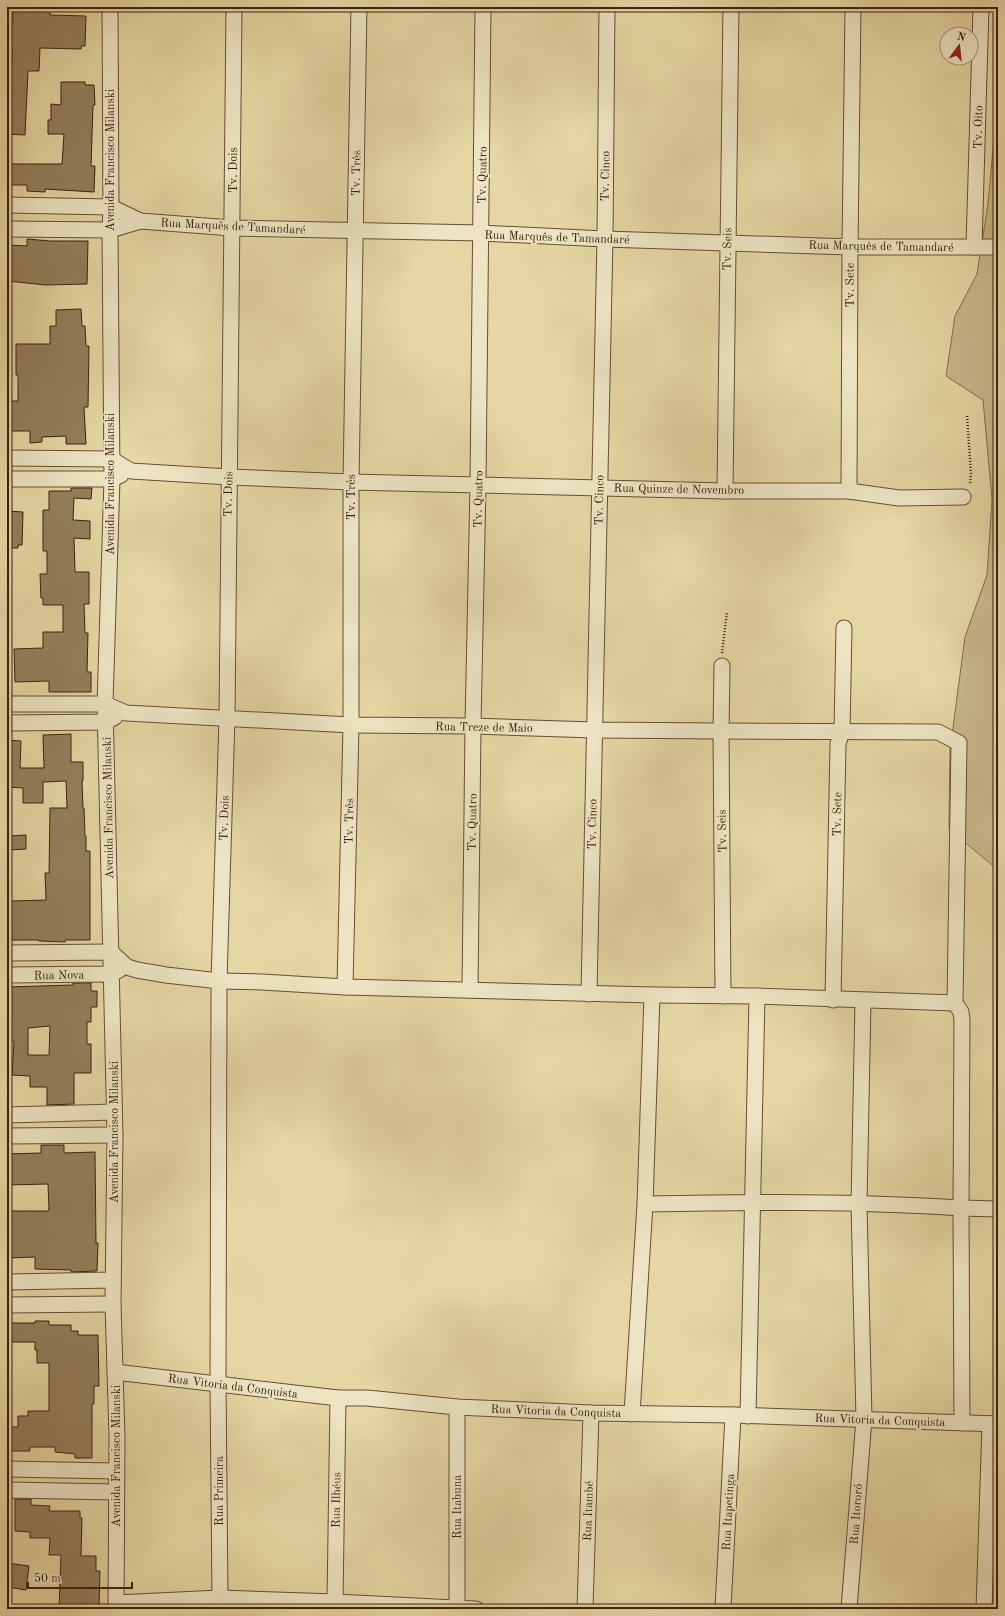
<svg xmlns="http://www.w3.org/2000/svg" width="1005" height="1616" font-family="'Old Standard TT',serif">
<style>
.green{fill:#c8b78a;stroke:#826c4d}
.building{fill:#937f5c;stroke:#3b2010;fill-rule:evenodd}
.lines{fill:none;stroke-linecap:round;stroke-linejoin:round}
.minor-casing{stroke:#664e35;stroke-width:17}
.path{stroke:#3b2010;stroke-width:2.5;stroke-dasharray:1 2;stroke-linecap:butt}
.minor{stroke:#eee4c3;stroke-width:15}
.labels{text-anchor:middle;stroke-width:3.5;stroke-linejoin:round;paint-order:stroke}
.street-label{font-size:12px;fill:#3b2010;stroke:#eee4c3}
</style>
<rect width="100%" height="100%" fill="#e5d6a3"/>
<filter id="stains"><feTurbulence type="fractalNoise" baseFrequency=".005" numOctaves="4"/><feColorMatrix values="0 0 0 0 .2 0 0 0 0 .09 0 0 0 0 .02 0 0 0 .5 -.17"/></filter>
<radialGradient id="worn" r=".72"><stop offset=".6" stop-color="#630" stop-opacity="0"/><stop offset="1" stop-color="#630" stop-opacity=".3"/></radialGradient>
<polygon class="green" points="996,92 998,92 998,870 949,829 950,750 965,637 987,575 992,499 983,400 946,376 955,316 977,274 988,204 995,127"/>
<g class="building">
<polygon points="13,7 50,7 50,15 86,16 85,46 81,46 81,49 40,48 39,71 28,71 25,135 7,134 9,89 11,89 12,50 7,50 7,22 13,22"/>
<polygon points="61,82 85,82 85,85 94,85 95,105 93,105 91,166 95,166 94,192 45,189 45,192 27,191 27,185 7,185 8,164 62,164 64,134 48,134 48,120 51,120 51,104 61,105"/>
<polygon points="27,239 50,241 88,241 87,284 46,285 7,281 8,245 27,246"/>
<polygon points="81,309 82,326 85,326 86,346 89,346 88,407 84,407 86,444 66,444 66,436 42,437 42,442 30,443 30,431 7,431 7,401 18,401 18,375 16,375 16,344 50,344 50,326 56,326 56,310"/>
<polygon points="71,488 92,488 91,499 74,498 73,520 90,521 90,539 74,538 75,572 89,572 89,604 84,604 85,633 88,633 87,672 91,672 91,692 49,692 49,681 15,682 14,649 43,648 43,632 63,632 63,605 43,605 43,598 41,598 40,574 47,574 47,551 43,551 43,510 49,510 49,491 71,491"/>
<polygon points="7,511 23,512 22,545 18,545 18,548 7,548"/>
<polygon points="71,734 71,762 83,762 83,781 82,781 83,808 84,808 85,836 86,836 86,851 90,851 90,940 65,940 65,942 39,941 39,940 12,940 11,901 46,900 45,873 49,873 50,808 67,808 66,781 43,782 43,803 23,803 23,788 7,787 7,740 21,741 20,768 44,768 43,735"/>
<polygon points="26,835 26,849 9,850 8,836"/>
<path d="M73 983H91V991H97V1007H91V1022H87V1044H91V1073H74V1104L47 1105V1087H30V1076L12 1075 14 1041H10V1017H7V987L73 985ZM50 1026 49 1055H28V1028Z"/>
<polygon points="41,1145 64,1145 64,1153 95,1152 96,1243 98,1243 97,1271 71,1272 71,1270 35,1269 35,1257 7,1258 7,1211 48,1211 49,1208 48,1184 7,1185 7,1154 41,1153"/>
<polygon points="35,1321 49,1321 49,1325 71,1325 71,1331 78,1331 78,1335 98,1335 99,1386 94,1386 94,1404 92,1404 92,1458 75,1458 75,1454 55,1452 55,1447 30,1447 30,1451 7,1451 7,1427 18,1427 18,1416 28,1416 28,1411 49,1411 49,1363 37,1363 37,1350 35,1350 35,1342 9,1342 9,1337 7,1337 7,1323 35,1323"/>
<polygon points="15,1499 31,1499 31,1505 50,1506 49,1511 80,1511 80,1518 82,1518 81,1556 96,1556 96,1571 100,1571 99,1609 59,1609 61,1555 49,1555 50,1538 30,1538 30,1532 15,1531"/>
<polygon points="7,1563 29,1566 26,1590 7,1587"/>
</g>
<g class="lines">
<defs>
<g id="minor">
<polyline points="110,7 111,207 110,230 112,479 105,704 115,1135 113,1304 117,1437 116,1609"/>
<polyline points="7,205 111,207 140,221"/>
<polyline points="7,229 110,230 140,221 232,228 481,233 605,239 850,247 998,247"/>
<polyline points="974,247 981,7"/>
<polyline points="7,458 111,459 131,471 229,477 351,482 725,491 849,491 899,498 963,497"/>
<polyline points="7,479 112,479 121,475"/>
<polyline points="725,491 731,7"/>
<polyline points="849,491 850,247 853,7"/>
<polyline points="722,666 721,731 723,996"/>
<polyline points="7,704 105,704 126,713 351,725 473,726 594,730 721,731 938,732 959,743 955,1003"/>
<polyline points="7,723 106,722 115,717"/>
<path d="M7 953 111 952 127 967 137 970 166 975 219 981 262 982 345 987 652 995 757 996 955 1003 961 1012 962 1020 961 1208C855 1201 750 1202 645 1204"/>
<polyline points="7,975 111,974 119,970"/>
<polyline points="345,987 351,725 351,482 359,7"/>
<polyline points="470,990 473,726 478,485 483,7"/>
<polyline points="589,994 605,239 607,7"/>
<polyline points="833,1000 838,744 842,731 844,628"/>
<polyline points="7,1115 114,1112"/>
<polyline points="7,1136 115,1135"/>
<polyline points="7,1282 113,1280"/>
<polyline points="7,1305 113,1304"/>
<polyline points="115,1372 338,1398 367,1398 457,1407 591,1413 733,1415 998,1424"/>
<polyline points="457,1407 457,1608"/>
<polyline points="632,1414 645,1204 652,995"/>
<polyline points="748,1416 757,996"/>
<polyline points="962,1423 961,1208 998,1209"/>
<polyline points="7,1469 116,1471"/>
<polyline points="7,1490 116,1492"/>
<polyline points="220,1598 218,1384 219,981 227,718 234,7"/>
<polyline points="335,1602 338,1398"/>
<polyline points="116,1603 220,1598 335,1602 476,1609"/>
<polyline points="585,1609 591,1413"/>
<polyline points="723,1609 733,1415"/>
<polyline points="849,1609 864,1419 859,1204 863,1001"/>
<polyline points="984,1609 990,1424"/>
</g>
</defs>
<use href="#minor" class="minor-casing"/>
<g class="path">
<polyline points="967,416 971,473 970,485"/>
<polyline points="722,653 727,612"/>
</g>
<use href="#minor" class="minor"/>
</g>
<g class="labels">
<g class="street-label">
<text transform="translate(978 127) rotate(-89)" y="4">Tv. Oito</text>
<text transform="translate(110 160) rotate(-90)" y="4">Avenida Francisco Milanski</text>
<text transform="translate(233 170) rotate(-90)" y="4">Tv. Dois</text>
<text transform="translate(356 173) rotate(-89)" y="4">Tv. Três</text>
<text transform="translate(482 175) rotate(-89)" y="4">Tv. Quatro</text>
<text transform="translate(605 176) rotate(-89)" y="4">Tv. Cinco</text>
<text transform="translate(233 226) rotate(3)" y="4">Rua Marquês de Tamandaré</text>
<text transform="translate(557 237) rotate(2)" y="4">Rua Marquês de Tamandaré</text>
<text transform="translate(881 246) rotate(1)" y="4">Rua Marquês de Tamandaré</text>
<text transform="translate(727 249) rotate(-89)" y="4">Tv. Seis</text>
<text transform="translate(850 285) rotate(-90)" y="4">Tv. Sete</text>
<text transform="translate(110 484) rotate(-90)" y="4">Avenida Francisco Milanski</text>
<text transform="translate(679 489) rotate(1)" y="4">Rua Quinze de Novembro</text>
<text transform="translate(228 494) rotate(-89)" y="4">Tv. Dois</text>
<text transform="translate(351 497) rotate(-90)" y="4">Tv. Três</text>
<text transform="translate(478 499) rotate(-89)" y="4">Tv. Quatro</text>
<text transform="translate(599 500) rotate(-89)" y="4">Tv. Cinco</text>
<text transform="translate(484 727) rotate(1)" y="4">Rua Treze de Maio</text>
<text transform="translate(108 808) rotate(-91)" y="4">Avenida Francisco Milanski</text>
<text transform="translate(837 814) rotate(-89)" y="4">Tv. Sete</text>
<text transform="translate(224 818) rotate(-88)" y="4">Tv. Dois</text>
<text transform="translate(349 821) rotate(-89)" y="4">Tv. Três</text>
<text transform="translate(472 822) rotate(-89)" y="4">Tv. Quatro</text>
<text transform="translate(592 824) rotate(-89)" y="4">Tv. Cinco</text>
<text transform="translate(722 831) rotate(-91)" y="4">Tv. Seis</text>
<text transform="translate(59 975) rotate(-1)" y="4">Rua Nova</text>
<text transform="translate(114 1132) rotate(-90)" y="4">Avenida Francisco Milanski</text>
<text transform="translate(233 1386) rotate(7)" y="4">Rua Vitoria da Conquista</text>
<text transform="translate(556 1411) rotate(2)" y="4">Rua Vitoria da Conquista</text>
<text transform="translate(880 1420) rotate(2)" y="4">Rua Vitoria da Conquista</text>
<text transform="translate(116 1456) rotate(-90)" y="4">Avenida Francisco Milanski</text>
<text transform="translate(219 1491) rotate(-90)" y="4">Rua Primeira</text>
<text transform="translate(336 1500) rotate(-89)" y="4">Rua Ilhéus</text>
<text transform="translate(457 1507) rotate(-90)" y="4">Rua Itabuna</text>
<text transform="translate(588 1511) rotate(-88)" y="4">Rua Itambé</text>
<text transform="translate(728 1512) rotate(-87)" y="4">Rua Itapetinga</text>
<text transform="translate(856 1514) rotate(-86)" y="4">Rua Itororó</text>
</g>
</g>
<rect width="1005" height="1616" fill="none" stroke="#e5d6a3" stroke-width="24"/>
<rect x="8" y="8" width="989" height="1600" fill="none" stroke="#3b2010" stroke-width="2"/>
<rect x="12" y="12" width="981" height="1592" fill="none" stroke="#3b2010"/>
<g transform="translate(959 46) rotate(15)"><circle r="19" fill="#eee4c3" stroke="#a6967b"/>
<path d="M0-3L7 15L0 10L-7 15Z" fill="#8f2418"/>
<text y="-6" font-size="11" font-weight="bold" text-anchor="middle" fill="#3b2010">N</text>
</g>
<path d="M28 1582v6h104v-6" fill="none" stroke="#3b2010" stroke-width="2"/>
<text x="34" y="1582" font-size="12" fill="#3b2010" stroke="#eee4c3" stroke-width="3" paint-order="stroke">50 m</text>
<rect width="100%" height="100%" filter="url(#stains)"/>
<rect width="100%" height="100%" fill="url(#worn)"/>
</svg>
